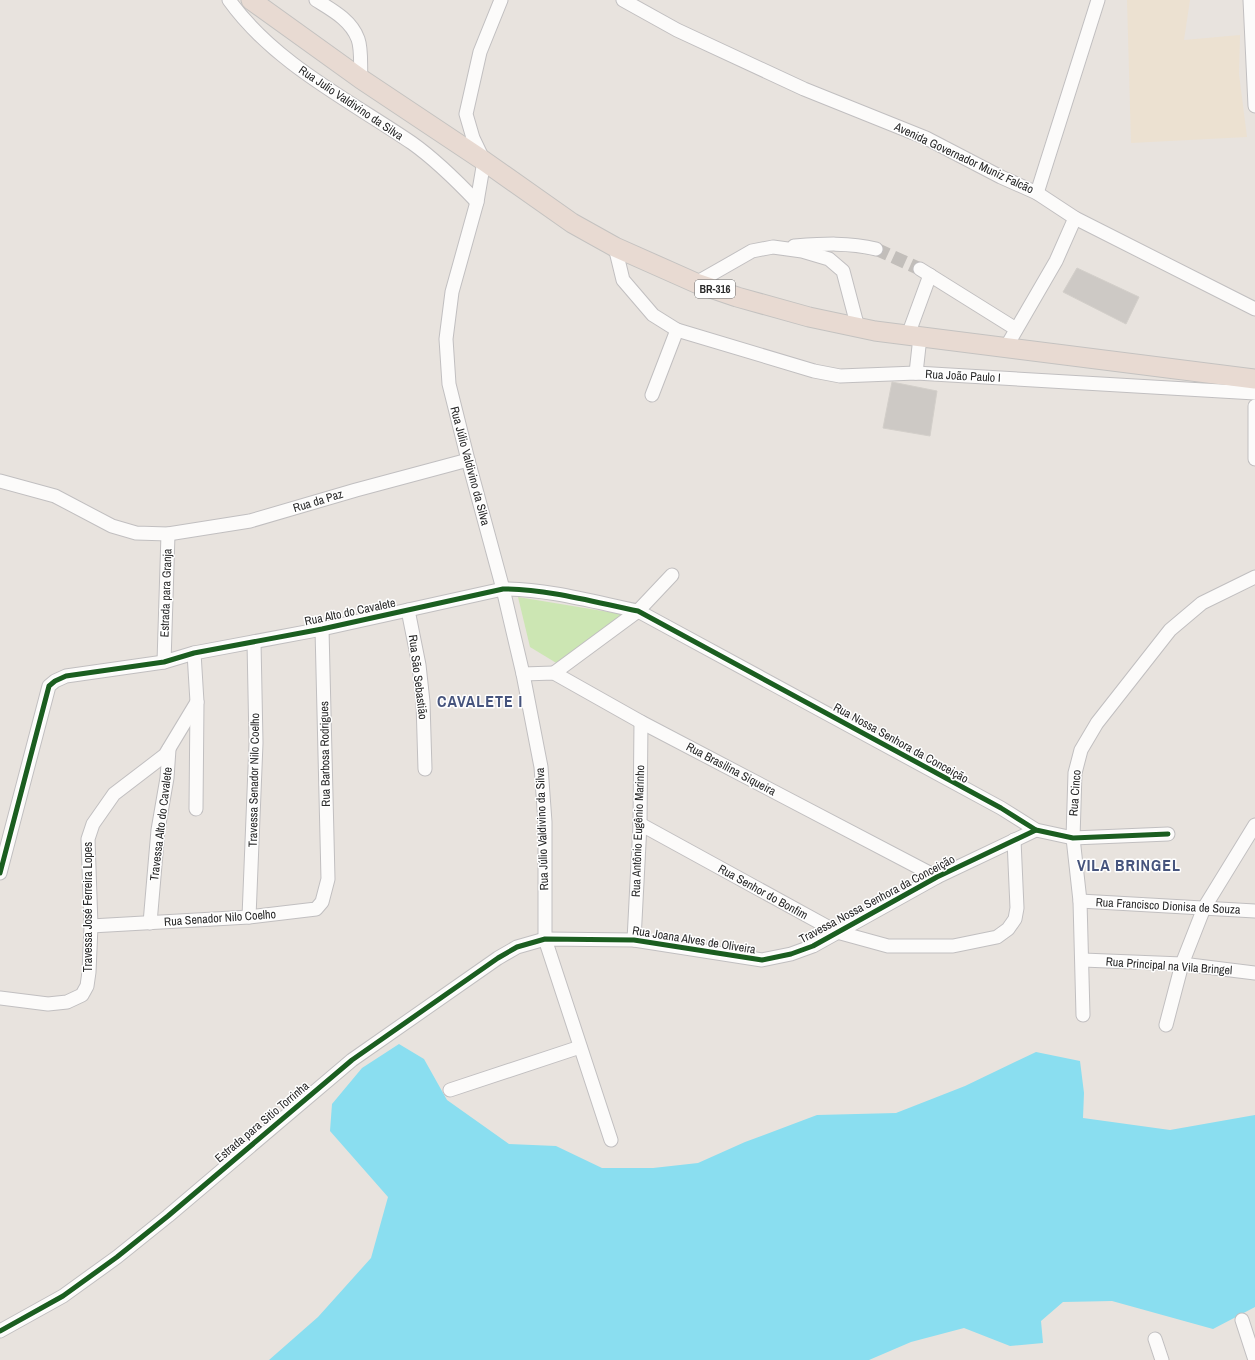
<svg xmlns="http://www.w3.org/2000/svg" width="1255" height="1360" font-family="'Archivo Narrow',sans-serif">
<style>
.education{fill:#ece1d1}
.green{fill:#cce6b3}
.water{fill:#8adef0}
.building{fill:#cdc9c5;stroke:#d3cfca}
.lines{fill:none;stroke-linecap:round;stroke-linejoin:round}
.minor-tunnel{stroke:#c2beba;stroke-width:13;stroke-dasharray:13 6;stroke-linecap:butt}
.minor-casing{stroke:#c1bfc0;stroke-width:15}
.highway-casing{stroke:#c4c2c0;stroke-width:21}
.minor{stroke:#fcfbfa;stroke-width:13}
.highway{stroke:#e8dad2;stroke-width:19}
.cycleway-casing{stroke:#fff;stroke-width:8}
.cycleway{stroke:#1b5e20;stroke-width:5}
.labels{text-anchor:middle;stroke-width:3;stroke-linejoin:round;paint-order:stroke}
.shield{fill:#fff;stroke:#696969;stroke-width:1}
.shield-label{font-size:11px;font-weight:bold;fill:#292929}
.street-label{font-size:12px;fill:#292929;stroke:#fff}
.district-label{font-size:16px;font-weight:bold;letter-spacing:1px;fill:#46547d;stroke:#fff}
</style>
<rect width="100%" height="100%" fill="#e8e3de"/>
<polygon class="education" points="1127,0 1190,0 1184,40 1240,35 1239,74 1247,137 1131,143"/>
<polygon class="green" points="518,597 627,615 558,664 530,647"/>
<polygon class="water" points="399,1044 424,1059 447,1100 509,1144 556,1146 602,1168 653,1168 698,1163 745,1142 817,1115 896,1113 965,1086 1036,1052 1080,1061 1084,1093 1083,1118 1170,1130 1255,1115 1255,1307 1213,1329 1112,1301 1063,1302 1041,1321 1043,1343 1010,1346 964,1328 911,1342 869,1360 269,1360 318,1317 371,1258 388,1197 330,1131 332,1104 362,1068"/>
<g class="building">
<polygon points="1077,268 1139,297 1126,324 1063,292"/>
<polygon points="892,382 937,391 930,436 883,428"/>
</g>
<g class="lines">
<polyline class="minor-tunnel" points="876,249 920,269"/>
<defs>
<g id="minor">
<path d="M229 0C274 63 349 100 412 143 436 160 457 181 477 202"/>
<path d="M316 0C332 10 351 20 358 39 362 50 360 67 361 79"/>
<polyline points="501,0 480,52 466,114 473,138 484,161 477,202 452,292 446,339 449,384 468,460 503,589 523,674 541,767 545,822 545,939 611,1140"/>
<polyline points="623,0 677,30 804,89 926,138 1001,177 1037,193 1075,218 1255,309"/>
<polyline points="1250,0 1255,106"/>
<polyline points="1037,193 1098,0"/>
<path d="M794 246C822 244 849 242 876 249"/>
<polyline points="615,247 623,280 653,315 677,330 652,395"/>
<polyline points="920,269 1016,329"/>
<polyline points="696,283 752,251 773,247 802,251 829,259 843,271 858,328"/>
<polyline points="677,330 814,371 840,376 916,373 1255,393"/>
<polyline points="908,335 930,275"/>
<polyline points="1005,349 1056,261 1075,218"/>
<polyline points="916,373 920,337"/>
<polyline points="1255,406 1255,459"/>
<polyline points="0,481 55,496 112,526 136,533 168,534 250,521 356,490 468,460"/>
<polyline points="408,610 419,665 423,702 425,769"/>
<polyline points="194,653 197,702 196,809"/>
<polyline points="164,662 168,534"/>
<polyline points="554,673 638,611 672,575"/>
<polyline points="523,674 554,673 641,722 937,877"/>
<polyline points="640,824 837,932 888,946 953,946 997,937 1008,929 1015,919 1017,908 1014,840"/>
<path d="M0 873 49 686 55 681 66 676 164 662 194 653 322 629 503 589C548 589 594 602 638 611L1001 808 1036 830 1073 838 1168 834"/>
<polyline points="1080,901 1255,911"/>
<polyline points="249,917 256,743 254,642"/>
<polyline points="150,923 158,830 167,778 169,749"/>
<polyline points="91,926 249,917 316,909 322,902 328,879 322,629"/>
<polyline points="634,940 640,824 641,722"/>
<polyline points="1083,960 1182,964 1255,973"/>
<polyline points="0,998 48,1004 67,1002 82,995 87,986 89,972 91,926 88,839 93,824 114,794 165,755 197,702"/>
<polyline points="1083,1015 1080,901 1073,838 1075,773 1081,750 1097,723 1170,630 1202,603 1255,577"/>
<polyline points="1166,1025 1182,964 1204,908 1255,825"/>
<polyline points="450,1090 580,1047"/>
<polyline points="1242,1320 1255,1360"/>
<polyline points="0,1331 63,1296 117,1257 168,1216 352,1060 498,958 517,947 545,939 634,940 762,960 791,954 813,946 937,877 1036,830"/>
<polyline points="1155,1339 1162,1360"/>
</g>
<polyline id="highway" points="251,0 361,79 484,161 572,223 615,247 696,283 737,297 809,317 875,331 1255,379"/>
</defs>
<use href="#minor" class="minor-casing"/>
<use href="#highway" class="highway-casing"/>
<use href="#minor" class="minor"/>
<use href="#highway" class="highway"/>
<defs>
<g id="cycleway">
<path d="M0 873 49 686 55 681 66 676 164 662 194 653 322 629 503 589C548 589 594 602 638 611L1001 808 1036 830 1073 838 1168 834"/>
<polyline points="0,1331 63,1296 117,1257 168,1216 352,1060 498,958 517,947 545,939 634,940 762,960 791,954 813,946 937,877 1036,830"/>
</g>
</defs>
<use href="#cycleway" class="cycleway-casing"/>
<use href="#cycleway" class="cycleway"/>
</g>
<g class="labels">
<rect class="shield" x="695" y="280" width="40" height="18" rx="3"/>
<g class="shield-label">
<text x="715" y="293">BR-316</text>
</g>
<g class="street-label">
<text transform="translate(351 103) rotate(34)" y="4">Rua Julio Valdivino da Silva</text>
<text transform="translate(964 158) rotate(25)" y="4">Avenida Governador Muniz Falcão</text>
<text transform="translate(963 376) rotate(3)" y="4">Rua João Paulo I</text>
<text transform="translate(470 466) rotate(75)" y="4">Rua Júlio Valdivino da Silva</text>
<text transform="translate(318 501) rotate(-17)" y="4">Rua da Paz</text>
<text transform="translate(166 593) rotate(-88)" y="4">Estrada para Granja</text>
<text transform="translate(350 612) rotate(-12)" y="4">Rua Alto do Cavalete</text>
<text transform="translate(418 677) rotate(83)" y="4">Rua São Sebastião</text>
<text transform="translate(901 743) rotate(29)" y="4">Rua Nossa Senhora da Conceição</text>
<text transform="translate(325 754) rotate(-91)" y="4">Rua Barbosa Rodrigues</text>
<text transform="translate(731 769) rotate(28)" y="4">Rua Brasilina Siqueira</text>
<text transform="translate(254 780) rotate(-89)" y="4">Travessa Senador Nilo Coelho</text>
<text transform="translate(1075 793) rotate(-86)" y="4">Rua Cinco</text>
<text transform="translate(161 824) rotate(-83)" y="4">Travessa Alto do Cavalete</text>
<text transform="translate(542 829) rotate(-92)" y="4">Rua Júlio Valdivino da Silva</text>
<text transform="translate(638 831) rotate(-88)" y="4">Rua Antônio Eugênio Marinho</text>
<text transform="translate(763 892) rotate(29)" y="4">Rua Senhor do Bonfim</text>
<text transform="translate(877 899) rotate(-28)" y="4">Travessa Nossa Senhora da Conceição</text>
<text transform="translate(1168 906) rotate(3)" y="4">Rua Francisco Dionisa de Souza</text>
<text transform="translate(88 907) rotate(-90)" y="4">Travessa José Ferreira Lopes</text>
<text transform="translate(220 918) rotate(-4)" y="4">Rua Senador Nilo Coelho</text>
<text transform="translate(694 940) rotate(9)" y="4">Rua Joana Alves de Oliveira</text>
<text transform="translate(1169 966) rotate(4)" y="4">Rua Principal na Vila Bringel</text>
<text transform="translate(262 1122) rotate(-40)" y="4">Estrada para Sitio Torrinha</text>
</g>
<g class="district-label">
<text x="480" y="707">CAVALETE I</text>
<text x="1129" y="871">VILA BRINGEL</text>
</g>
</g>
</svg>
